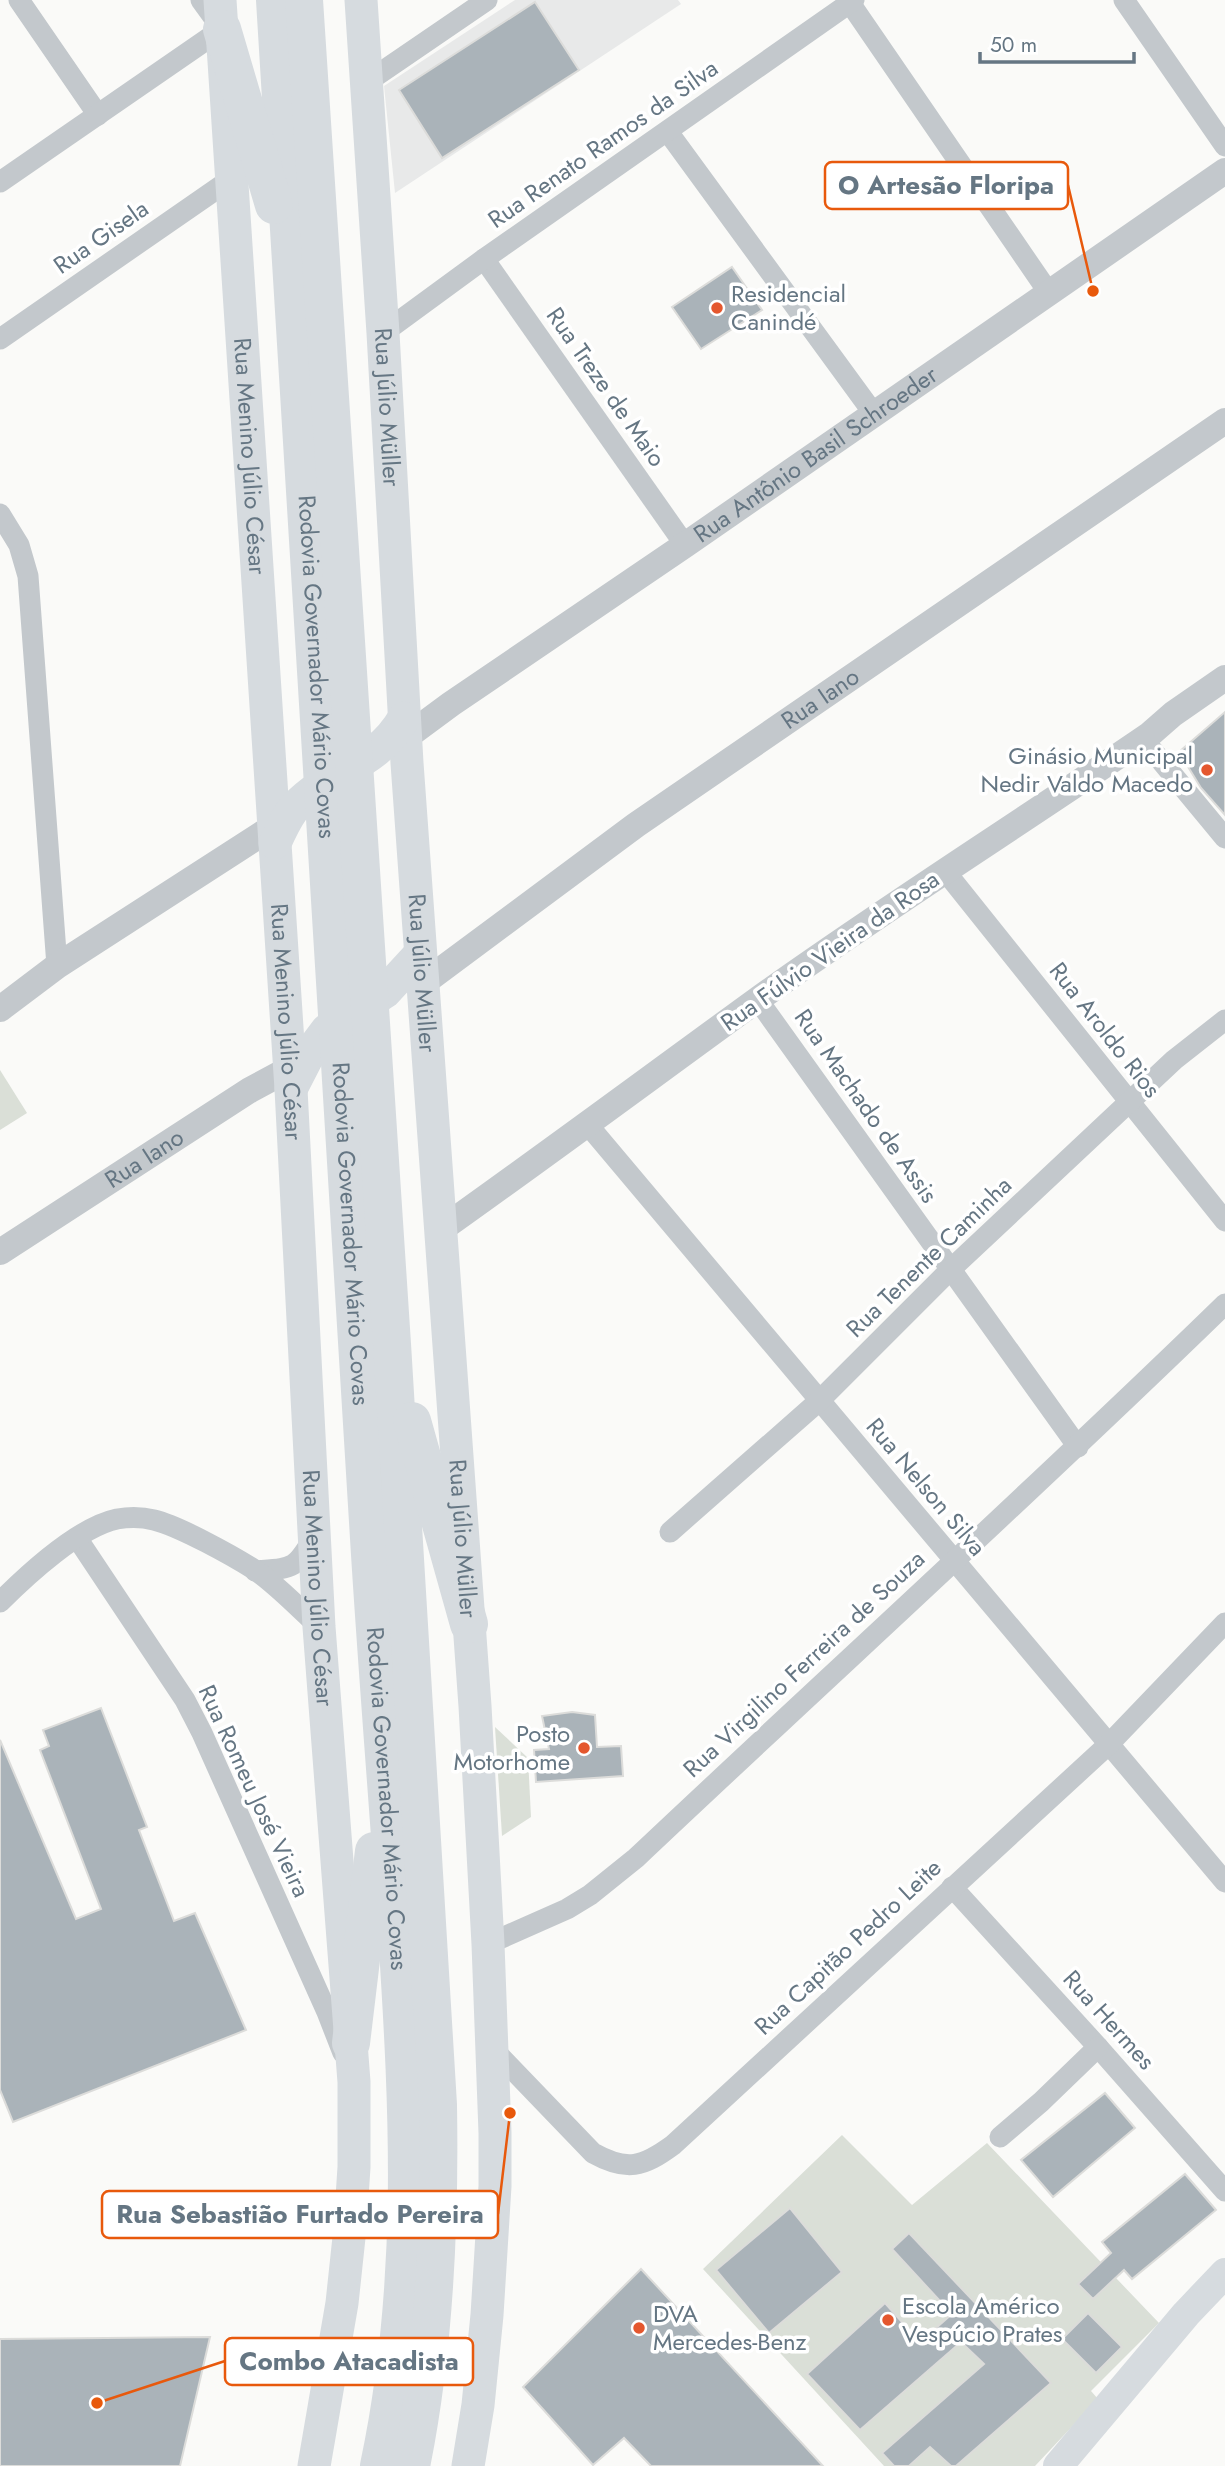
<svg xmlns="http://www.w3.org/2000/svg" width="1225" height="2466" font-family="Jost,sans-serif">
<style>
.built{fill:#e8e9e9}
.green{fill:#dadfd7}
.building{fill:#aab3b9;stroke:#dcdcda;stroke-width:2}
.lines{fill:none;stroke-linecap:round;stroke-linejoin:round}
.minor{stroke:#c3c8cc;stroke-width:21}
.tertiary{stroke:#c3c8cc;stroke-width:26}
.secondary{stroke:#d6dbdf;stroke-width:30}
.primary{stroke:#d6dbdf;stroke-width:33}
.motorway{stroke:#d6dbdf;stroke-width:38}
.poi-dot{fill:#e4572e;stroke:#fff;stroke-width:2.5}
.labels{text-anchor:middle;stroke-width:7;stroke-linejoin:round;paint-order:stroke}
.street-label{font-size:24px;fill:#657683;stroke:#fff}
.poi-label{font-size:24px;fill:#657683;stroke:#fff;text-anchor:start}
.leader{fill:none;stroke:#e8590c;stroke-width:2.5}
.callout-dot{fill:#e8590c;stroke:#fff;stroke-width:2.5}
.callout{fill:#fff;stroke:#e8590c;stroke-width:2.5}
.callout-label{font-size:26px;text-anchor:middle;font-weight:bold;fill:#657683}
</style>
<rect width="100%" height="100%" fill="#fafaf8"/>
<polygon class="built" points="515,0 678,0 681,4 395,193 384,86"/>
<g class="green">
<polygon points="0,1070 27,1113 0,1130"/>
<polygon points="495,1727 528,1758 531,1817 502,1836"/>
<polygon points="842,2135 912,2205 987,2143 1159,2323 1091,2391 1098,2399 1035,2466 884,2466 703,2269"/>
</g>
<g class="building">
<polygon points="535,2 579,70 442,158 399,90"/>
<polygon points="732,267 762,310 701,349 672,307"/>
<polygon points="1225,712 1225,815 1201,788 1179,752"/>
<polygon points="101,1708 147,1827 139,1830 174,1921 195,1913 246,2030 13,2122 0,2090 0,1740 76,1919 101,1909 40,1750 49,1746 43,1730"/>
<polygon points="572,1712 595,1715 597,1747 621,1746 623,1776 536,1782 534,1750 549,1749 542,1716"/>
<polygon points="1105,2093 1135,2128 1053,2197 1021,2160"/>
<polygon points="1185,2174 1216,2210 1132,2279 1124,2270 1093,2299 1078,2284 1111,2253 1102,2242"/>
<polygon points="790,2208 842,2272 769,2333 716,2270"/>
<polygon points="909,2233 1051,2383 956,2466 951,2466 930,2447 909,2466 894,2466 882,2453 984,2364 961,2342 860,2430 807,2374 885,2303 920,2342 952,2314 892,2249"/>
<polygon points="641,2269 823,2466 651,2466 624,2438 593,2465 523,2387"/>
<polygon points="1088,2313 1122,2347 1096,2373 1062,2339"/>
<polygon points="210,2337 180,2466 0,2466 0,2339"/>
</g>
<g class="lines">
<g class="minor">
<polyline points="19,0 98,115"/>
<polyline points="1124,0 1225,146"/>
<polyline points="850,3 1049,293"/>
<polyline points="367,82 487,0"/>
<polyline points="668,132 874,414"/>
<polyline points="0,182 222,29 201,0"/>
<polyline points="484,259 685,545"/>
<polyline points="383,333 484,259 854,0"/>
<polyline points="0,339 231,179"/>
<polyline points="0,514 19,545 28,576 57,966"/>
<polyline points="1143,739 1225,838"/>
<polyline points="945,871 1225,1221"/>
<polyline points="758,1000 1078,1447"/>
<polyline points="588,1125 1225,1882"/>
<polyline points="670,1532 819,1401 950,1270 1174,1060 1225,1020"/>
<polyline points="77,1538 185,1700 202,1733 327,2012 343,2053"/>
<path d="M255 1571C293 1568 295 1570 314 1537"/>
<path d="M0 1602C27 1575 79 1527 117 1519 129 1517 142 1517 154 1520 179 1526 233 1556 255 1570 277 1585 300 1609 319 1627"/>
<polyline points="952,1887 1098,2047 1225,2191"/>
<path d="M488 1944 567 1909 590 1895 636 1858C832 1673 1032 1492 1225 1304"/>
<path d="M492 2048 593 2153C627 2172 643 2167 673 2145L1109 1744 1225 1623"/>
<polyline points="1000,2137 1041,2102 1098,2047"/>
</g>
<g class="tertiary">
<path id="s1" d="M405 738 451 704 685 545 1225 171"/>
<path id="s2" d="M422 984 636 825 1225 421"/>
<polyline points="0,1009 57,966 274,826"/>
<path d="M439 1231C546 1155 651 1077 757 1000 885 908 1019 824 1149 735L1173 714 1225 678"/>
<path id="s3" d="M0 1252 250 1090 289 1069"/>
</g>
<polyline class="secondary" points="1058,2466 1186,2314 1225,2273"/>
<g class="primary">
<path id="s4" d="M220 0 291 1089 319 1627 354 2082V2167L350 2228 342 2303 314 2466"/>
<path id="s5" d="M361 0 383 333 407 763 475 1706 488 1944 495 2133V2186L487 2315 478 2405 468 2466"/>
<path d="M275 843C281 830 287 816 296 806 331 770 377 765 404 718"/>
<polyline points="291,1089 309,1054 327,1030 385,992 420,954"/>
</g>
<g class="motorway">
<path id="s6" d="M275 0C309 512 338 1025 369 1538 377 1670 388 1802 397 1934 409 2117 417 2285 379 2466"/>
<path d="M304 0 392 1344 438 2105C440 2225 435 2348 411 2466"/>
<polyline points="222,29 274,205"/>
<polyline points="412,1421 469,1624"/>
<polyline points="351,2043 374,1851"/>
</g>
</g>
<g class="poi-dot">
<circle cx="717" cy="308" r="7"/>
<circle cx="1207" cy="770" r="7"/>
<circle cx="584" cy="1748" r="7"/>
<circle cx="888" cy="2320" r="7"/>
<circle cx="639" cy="2328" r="7"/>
</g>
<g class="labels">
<g class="street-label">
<text transform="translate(603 144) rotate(-35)" y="8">Rua Renato Ramos da Silva</text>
<text transform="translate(101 237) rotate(-35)" y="8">Rua Gisela</text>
<text transform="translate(606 387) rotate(55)" y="8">Rua Treze de Maio</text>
<text dy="8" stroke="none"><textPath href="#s5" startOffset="408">Rua Júlio Müller</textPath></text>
<text dy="8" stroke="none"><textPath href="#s1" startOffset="499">Rua Antônio Basil Schroeder</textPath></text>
<text dy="8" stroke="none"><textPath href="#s4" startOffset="457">Rua Menino Júlio César</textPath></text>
<text dy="8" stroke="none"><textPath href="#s6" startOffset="668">Rodovia Governador Mário Covas</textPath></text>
<text dy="8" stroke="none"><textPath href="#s2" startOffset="490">Rua Iano</textPath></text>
<text transform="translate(830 951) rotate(-35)" y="8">Rua Fúlvio Vieira da Rosa</text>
<text dy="8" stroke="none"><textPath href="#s5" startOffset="975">Rua Júlio Müller</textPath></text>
<text dy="8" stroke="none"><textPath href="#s4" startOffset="1024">Rua Menino Júlio César</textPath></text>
<text transform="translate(1105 1030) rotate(52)" y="8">Rua Aroldo Rios</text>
<text transform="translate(866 1106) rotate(55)" y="8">Rua Machado de Assis</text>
<text dy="8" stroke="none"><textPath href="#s3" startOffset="172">Rua Iano</textPath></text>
<text dy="8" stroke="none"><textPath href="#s6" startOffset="1236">Rodovia Governador Mário Covas</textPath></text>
<text transform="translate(929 1257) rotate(-44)" y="8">Rua Tenente Caminha</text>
<text transform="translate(926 1487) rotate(50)" y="8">Rua Nelson Silva</text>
<text dy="8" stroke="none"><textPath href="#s5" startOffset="1542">Rua Júlio Müller</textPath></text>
<text dy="8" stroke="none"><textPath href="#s4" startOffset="1591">Rua Menino Júlio César</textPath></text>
<text transform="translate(804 1664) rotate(-43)" y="8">Rua Virgilino Ferreira de Souza</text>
<text transform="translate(254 1791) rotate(65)" y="8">Rua Romeu José Vieira</text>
<text dy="8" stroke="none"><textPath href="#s6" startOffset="1802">Rodovia Governador Mário Covas</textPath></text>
<text transform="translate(848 1947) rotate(-43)" y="8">Rua Capitão Pedro Leite</text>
<text transform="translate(1109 2020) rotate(48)" y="8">Rua Hermes</text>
</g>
<g class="poi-label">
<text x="731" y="302">Residencial<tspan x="731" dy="28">Canindé</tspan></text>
<text x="1193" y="764" text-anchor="end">Ginásio Municipal<tspan x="1193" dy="28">Nedir Valdo Macedo</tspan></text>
<text x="570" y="1742" text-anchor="end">Posto<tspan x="570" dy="28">Motorhome</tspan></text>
<text x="902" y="2314">Escola Américo<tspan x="902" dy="28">Vespúcio Prates</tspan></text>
<text x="653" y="2322">DVA<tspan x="653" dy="28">Mercedes-Benz</tspan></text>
</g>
</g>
<path class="leader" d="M1093 291L1068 185M510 2113L498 2214M97 2403L225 2361"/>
<g class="callout-dot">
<circle cx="1093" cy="291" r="7"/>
<circle cx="510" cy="2113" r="7"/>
<circle cx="97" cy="2403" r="7"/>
</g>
<g class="callout">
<rect x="825" y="162" width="243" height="47" rx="7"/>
<rect x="102" y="2191" width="396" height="47" rx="7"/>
<rect x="225" y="2338" width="248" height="47" rx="7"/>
</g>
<g class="callout-label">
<text x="946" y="194">O Artesão Floripa</text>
<text x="300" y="2223">Rua Sebastião Furtado Pereira</text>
<text x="349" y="2370">Combo Atacadista</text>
</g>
<path d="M980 52v10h154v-10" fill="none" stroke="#657683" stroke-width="3.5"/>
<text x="990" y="52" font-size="21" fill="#657683" stroke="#ffffff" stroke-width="5" paint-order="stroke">50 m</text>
</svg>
